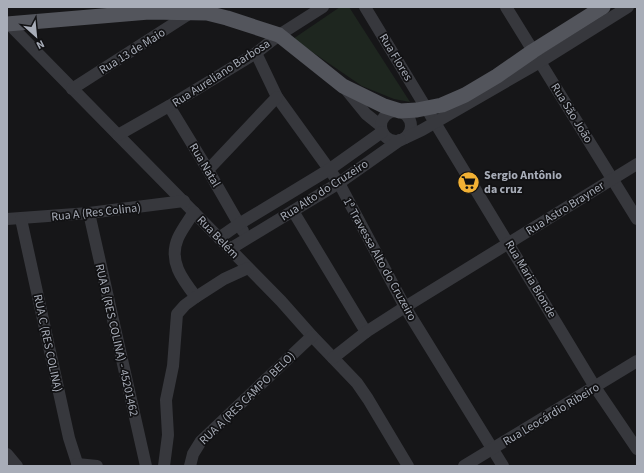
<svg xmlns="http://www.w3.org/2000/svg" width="644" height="473" font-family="'Source Sans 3',sans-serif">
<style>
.green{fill:#1e261f}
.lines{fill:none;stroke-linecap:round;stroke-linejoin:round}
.minor{stroke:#37383d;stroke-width:12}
.major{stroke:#53555c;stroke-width:15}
.labels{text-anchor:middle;stroke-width:3.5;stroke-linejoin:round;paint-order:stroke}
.street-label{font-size:12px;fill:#a8adb8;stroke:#111113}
.poi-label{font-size:12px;font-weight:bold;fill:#a8adb8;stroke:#111113;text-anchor:start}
</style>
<rect width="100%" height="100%" fill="#161618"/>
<polygon class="green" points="340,7 349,7 410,102 394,99 362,86 305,47 290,41"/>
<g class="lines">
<g class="minor">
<polyline points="365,7 595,387 637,449"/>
<polyline points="506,7 637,219"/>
<polyline points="9,24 281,301 312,336 357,383 368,399 408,466"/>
<polyline points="256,53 277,97 339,183 405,307 503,466"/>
<polyline points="344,87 366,114 381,126"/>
<polyline points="72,89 192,12"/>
<polyline points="169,106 208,170 243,231"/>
<circle cx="396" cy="126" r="15"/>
<polyline points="118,135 169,106 256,53 279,35 323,7"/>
<polyline points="405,138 422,130 540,62 628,7"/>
<polyline points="208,170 277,97"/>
<polyline points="293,211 366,332"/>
<path d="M194 212C189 220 182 229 178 238 168 261 182 279 196 297"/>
<polyline points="89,213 146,466"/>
<polyline points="7,219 89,213 184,201"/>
<polyline points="21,219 69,438 78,466"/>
<polyline points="219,238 239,224 330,169 382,132"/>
<polyline points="230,249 339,183 400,140"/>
<polyline points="333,358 366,332 405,307 637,164"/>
<polyline points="7,454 17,466"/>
<polyline points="77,464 97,466"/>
<polyline points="164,466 168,435 166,400 173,366 177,314 185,305 196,297 224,279 248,268"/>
<polyline points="190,466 193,454 201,441 312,336"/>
<polyline points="464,466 637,361"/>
</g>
<polyline class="major" points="7,24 149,12 207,13 227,18 279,35 343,86 384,106 400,111 417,110 442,105 465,95 497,76 533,51 603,7"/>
</g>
<defs>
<symbol id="supermarket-disc" viewBox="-11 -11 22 22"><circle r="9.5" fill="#f2b134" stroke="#111113"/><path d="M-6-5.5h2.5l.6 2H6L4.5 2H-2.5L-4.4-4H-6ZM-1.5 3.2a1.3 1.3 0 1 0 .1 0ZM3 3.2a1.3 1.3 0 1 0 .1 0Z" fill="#111"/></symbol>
</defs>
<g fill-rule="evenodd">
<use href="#supermarket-disc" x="456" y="170" width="25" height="25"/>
</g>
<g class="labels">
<g class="street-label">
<text transform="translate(132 51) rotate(-32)" y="4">Rua 13 de Maio</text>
<text transform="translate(396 57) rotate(59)" y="4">Rua Flores</text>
<text transform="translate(221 73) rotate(-33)" y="4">Rua Aureliano Barbosa</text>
<text transform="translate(572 113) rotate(58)" y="4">Rua São João</text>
<text transform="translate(205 165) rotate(59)" y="4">Rua Natal</text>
<text transform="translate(324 190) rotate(-33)" y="4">Rua Alto do Cruzeiro</text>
<text transform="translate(565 208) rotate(-32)" y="4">Rua Astro Brayner</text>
<text transform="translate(96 212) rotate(-6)" y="4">Rua A (Res Colina)</text>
<text transform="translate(218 237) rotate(46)" y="4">Rua Belém</text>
<text transform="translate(380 259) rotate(61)" y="4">1ª Travessa Alto do Cruzeiro</text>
<text transform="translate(531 279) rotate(59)" y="4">Rua Maria Bionde</text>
<text transform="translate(117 340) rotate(77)" y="4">RUA B (RES COLINA) - 45201462</text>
<text transform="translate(48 343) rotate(78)" y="4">RUA C (RES COLINA)</text>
<text transform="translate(247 398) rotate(-44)" y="4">RUA A (RES CAMPO BELO)</text>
<text transform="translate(551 414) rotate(-31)" y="4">Rua Leocárdio Ribeiro</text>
</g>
<g class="poi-label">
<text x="484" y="179">Sergio Antônio<tspan x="484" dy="14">da cruz</tspan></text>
</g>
</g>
<rect width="644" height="473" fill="none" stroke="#a8adb8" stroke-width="16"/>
<g transform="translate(36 36) rotate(153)" stroke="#111113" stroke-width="3" paint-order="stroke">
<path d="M0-3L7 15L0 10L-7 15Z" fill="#a8adb8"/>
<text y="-6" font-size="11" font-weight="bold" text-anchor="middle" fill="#a8adb8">N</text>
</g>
</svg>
